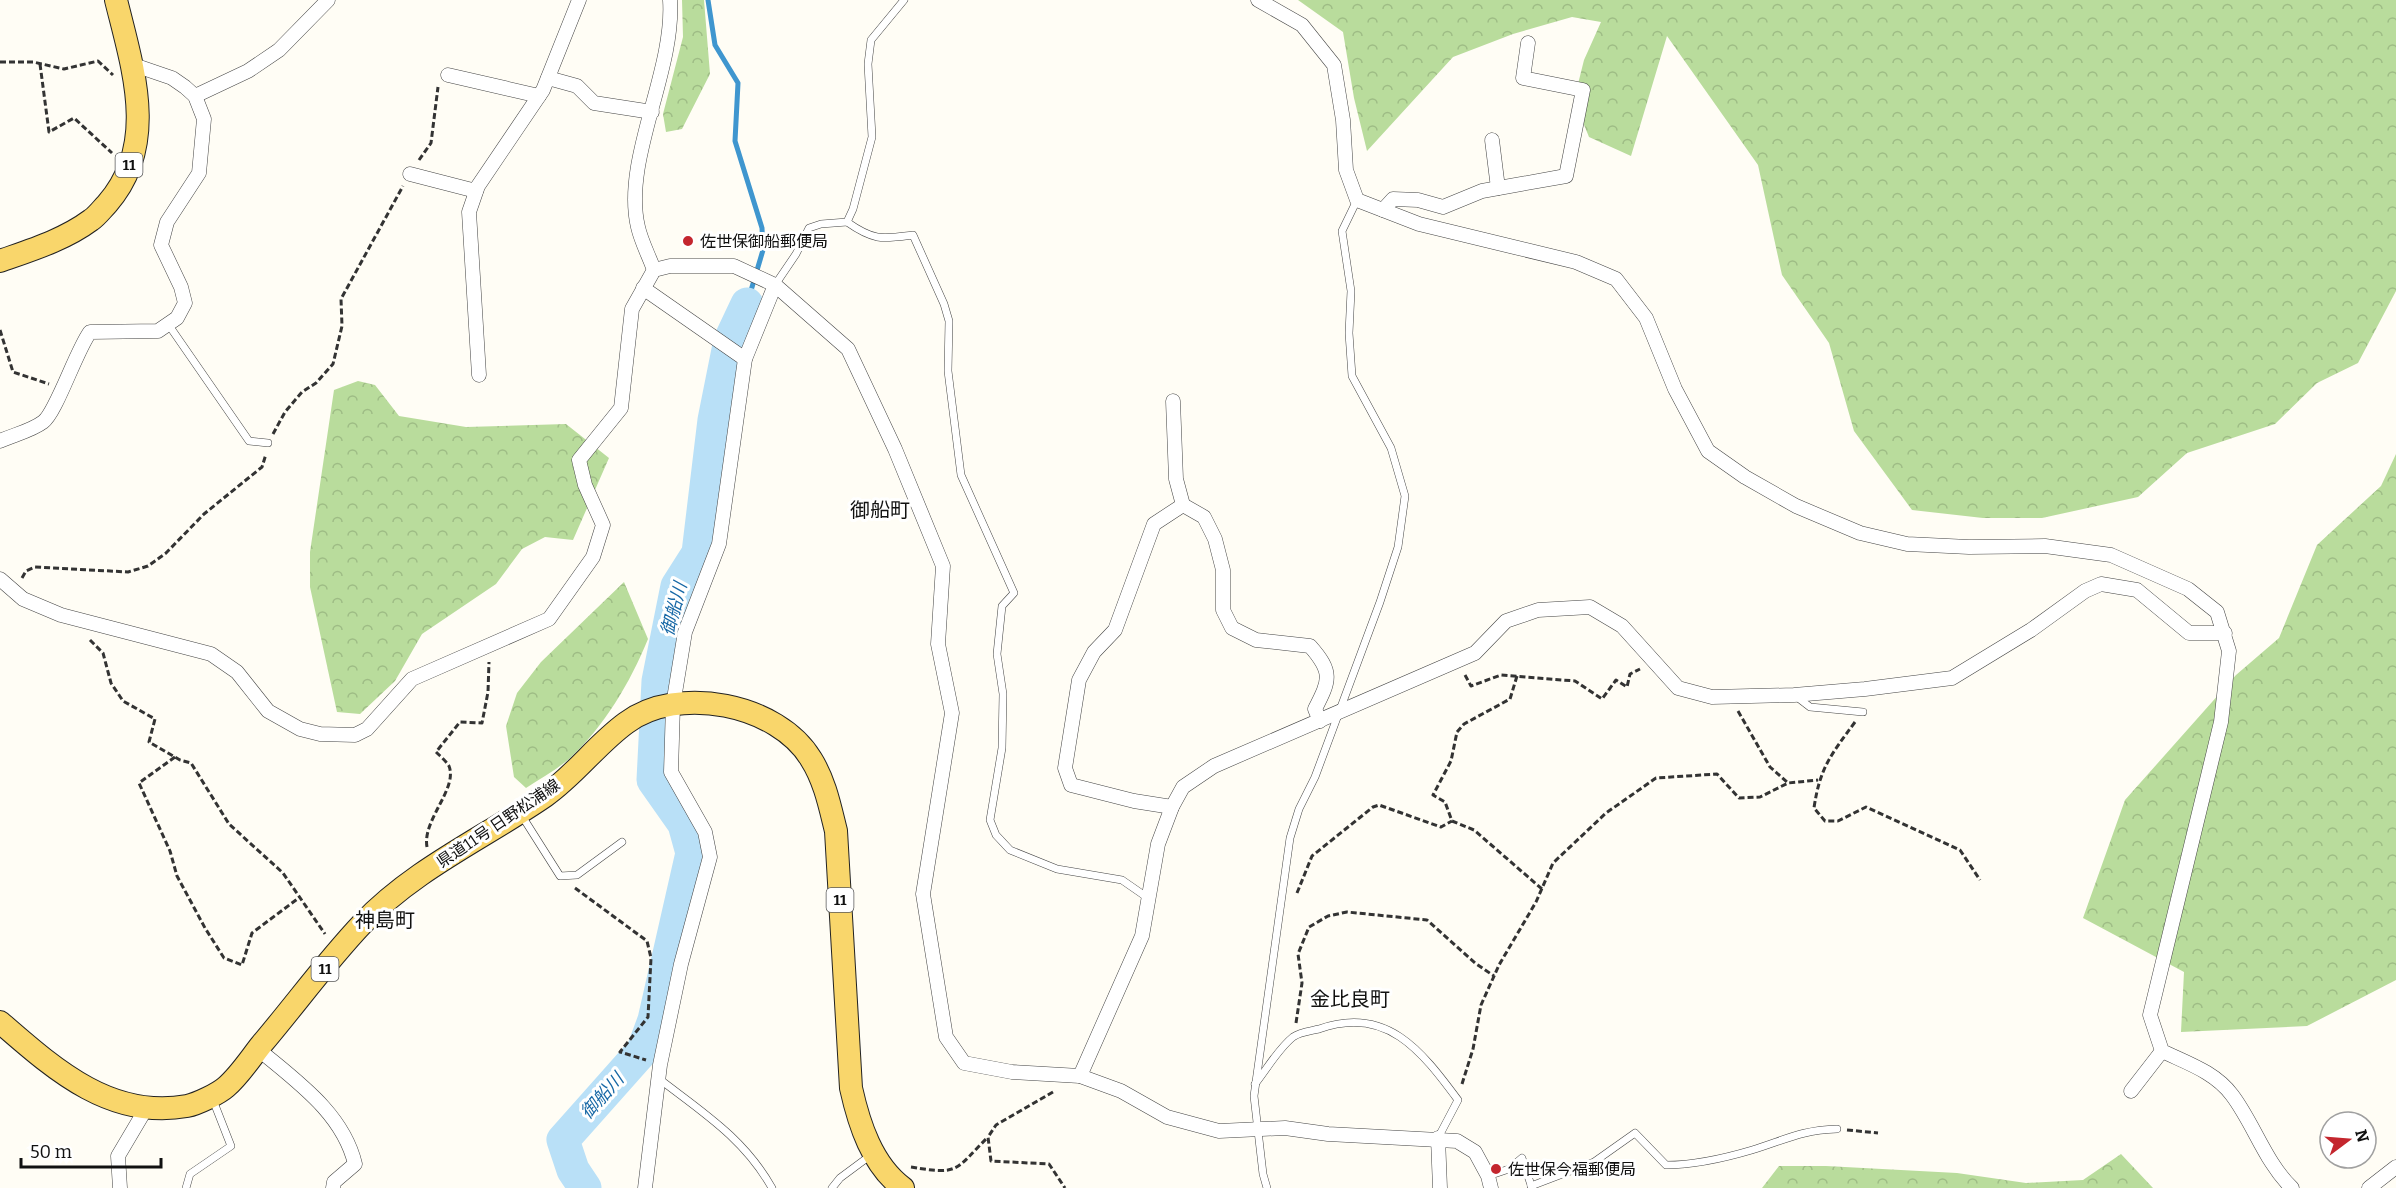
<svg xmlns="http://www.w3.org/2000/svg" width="2396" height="1188" font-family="Bitter,'Noto Sans JP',serif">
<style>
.forest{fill:url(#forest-crowns)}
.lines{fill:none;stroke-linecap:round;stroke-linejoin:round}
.stream{stroke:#3f96cf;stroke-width:5}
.river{stroke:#b9e0f7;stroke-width:33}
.service-casing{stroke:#444;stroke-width:8}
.minor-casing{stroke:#444;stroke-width:15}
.primary-casing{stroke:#222;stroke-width:24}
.path{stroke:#333;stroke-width:3;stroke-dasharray:6 3;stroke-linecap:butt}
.service{stroke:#fff;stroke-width:7}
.minor{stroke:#fff;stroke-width:14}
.primary{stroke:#f9d66b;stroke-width:22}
.poi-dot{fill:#c4262e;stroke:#fff;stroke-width:2}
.labels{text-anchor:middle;stroke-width:6;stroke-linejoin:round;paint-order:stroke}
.shield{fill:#fff;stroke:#585858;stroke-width:1.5}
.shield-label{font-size:15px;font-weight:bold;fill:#111}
.poi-label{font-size:16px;fill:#111;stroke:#fff;text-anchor:start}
.street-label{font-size:16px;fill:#111;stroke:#fff}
.water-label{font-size:18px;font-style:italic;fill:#1768a6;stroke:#fff}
.quarter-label{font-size:20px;fill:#111;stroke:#fff}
</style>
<defs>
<pattern id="forest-crowns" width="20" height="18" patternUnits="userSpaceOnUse" patternTransform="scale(1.5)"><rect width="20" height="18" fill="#b9dc9c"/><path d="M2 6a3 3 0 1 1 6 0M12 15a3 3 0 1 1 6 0" fill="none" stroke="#9ebc85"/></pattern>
</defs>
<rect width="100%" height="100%" fill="#fffdf5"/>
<g class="forest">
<polygon points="682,0 704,0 710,74 682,129 666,132 663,114 683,37"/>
<polygon points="1298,0 2396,0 2396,291 2358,363 2317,383 2275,424 2187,453 2138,497 2042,518 1983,518 1912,510 1854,431 1829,343 1782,275 1758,165 1667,36 1631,156 1589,137 1574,100 1584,60 1601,22 1572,17 1513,34 1453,57 1367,151 1354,98 1343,32"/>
<polygon points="358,381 375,385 399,416 466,427 566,424 609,458 573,540 545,537 522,549 496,584 422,634 395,681 360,714 337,712 310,587 310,552 334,390"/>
<polygon points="2396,454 2396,980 2307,1026 2181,1032 2184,972 2083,918 2125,800 2236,675 2279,638 2317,545 2381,486"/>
<path d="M624 582 648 639C630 683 604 727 569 759 556 770 540 779 526 788L514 777 506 726 517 693 541 662Z"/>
<polygon points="2121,1154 2153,1188 1762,1188 1779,1166 1826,1166 1957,1173 2026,1183 2083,1180"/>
</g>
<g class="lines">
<polyline class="stream" points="708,0 715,45 738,83 735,141 762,228 763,250 747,304"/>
<polyline class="river" points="585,1188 573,1170 563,1140 643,1050 654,1020 692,853 684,824 653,780 658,681 677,586 698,553 714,420 730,340 747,304"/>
<defs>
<g id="service">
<path d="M847 222C874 241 882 239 913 235L944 304 949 321 948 371 961 475 1014 593 1002 606 997 654 1003 694 1002 748 990 820 996 835 1010 850 1057 869 1122 880 1148 898"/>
<polyline points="775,285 796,254 809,228 821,224 847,222 853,209 872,137 868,64 871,40 904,0"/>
<polyline points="168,324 249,441 268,443"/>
<polyline points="1797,697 1810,707 1863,712"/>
<polyline points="522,816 560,876 577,875 622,842"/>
<path d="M658 1078C702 1112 744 1138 772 1188"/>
<path d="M1255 1084C1267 1069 1278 1049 1293 1037 1300 1032 1311 1031 1319 1029 1386 1005 1421 1050 1458 1100L1438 1138"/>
<polyline points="1488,1176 1509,1169 1522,1158 1532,1188"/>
<path d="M1531 1186 1594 1162 1635 1133 1666 1165C1694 1165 1725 1158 1752 1150 1785 1140 1801 1130 1837 1129"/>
<polyline points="186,1188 190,1174 231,1146 213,1100"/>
<polyline points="832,1188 840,1178 871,1155"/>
<polyline points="1267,1188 1263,1174 1254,1096 1290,838 1299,809 1315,777 1380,602 1398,547 1405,496 1391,448 1352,376 1349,333 1351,291 1342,231 1357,200"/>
</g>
<g id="minor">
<path d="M1258 0 1302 25 1334 65 1343 120 1346 170 1357 200 1419 224 1576 262 1616 279 1646 318 1675 389 1708 451 1745 477 1796 506 1860 533 1907 544 1969 547 2045 546 2111 555 2188 589 2217 612 2229 651 2221 722 2150 1015 2162 1051C2187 1063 2215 1072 2232 1095 2254 1124 2265 1162 2292 1188"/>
<polyline points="448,75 539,96"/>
<polyline points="548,78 577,86 594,103 652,112"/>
<polyline points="195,96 248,71 279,50 328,0"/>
<polyline points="1492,140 1498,188"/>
<polyline points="410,174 476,191"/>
<polyline points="1383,210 1393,199 1418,200 1443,207 1482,191 1566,176 1583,90 1523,78 1528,43"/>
<path d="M654 270C649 256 641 241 638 227 622 160 675 71 670 0"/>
<polyline points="643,288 745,359"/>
<polyline points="479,375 469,212 478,186 543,90 579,0"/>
<path d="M0 441C13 435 31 431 43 422 56 413 76 351 90 332L158 331 177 318 185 303 181 287 161 245 167 222 199 173 204 119 195 96 185 87 172 78 131 64"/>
<path d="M1183 505 1204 517 1215 539 1223 570V610L1232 628 1256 640 1310 646C1333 672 1330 680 1315 709L1320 721"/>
<polyline points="0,579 23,599 61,615 211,654 237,672 268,711 300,729 320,734 355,735 367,729 412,679 549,619 593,557 603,525 585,485 579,460 621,408 632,309 654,270 670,266 734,266 775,285 848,349 895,449 943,566 938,644 952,713 923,894 946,1037 964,1063 1012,1072 1080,1076 1121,1091 1167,1117 1219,1131 1285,1128 1328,1134 1457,1141 1475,1152 1488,1176 1491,1188"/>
<polyline points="1172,807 1134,801 1071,785 1065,768 1079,680 1094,652 1115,630 1154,524 1183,505 1176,479 1173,401"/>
<path d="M258 1049C296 1081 343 1113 355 1164L334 1182 333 1188"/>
<polyline points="1080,1076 1142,936 1158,844 1172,807 1183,787 1214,766 1475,653 1506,621 1538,610 1590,607 1622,626 1678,688 1712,697 1794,695 1865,689 1952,678 2031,630 2085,591 2101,584 2137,590 2189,633 2225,633"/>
<polyline points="2131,1091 2162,1051"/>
<polyline points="1438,1138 1440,1188"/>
<polyline points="120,1188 118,1156 147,1107"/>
<polyline points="645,1188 660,1065 681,964 710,857 705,832 671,772 673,705 685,632 719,544 745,359 775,285"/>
<polyline points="2369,1188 2396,1167"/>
</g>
<g id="primary">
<path d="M0 261C31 250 64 240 91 220 97 216 102 209 107 204 159 145 133 69 116 0"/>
<path d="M0 1022C53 1068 110 1120 187 1106 197 1104 218 1094 226 1087 239 1076 250 1059 261 1045 295 1005 326 962 362 924 414 869 484 838 545 796 575 775 597 744 626 723 678 684 778 704 811 759 825 781 830 807 836 831L851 1088C859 1124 872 1165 903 1188"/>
</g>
</defs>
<use href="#service" class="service-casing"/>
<use href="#minor" class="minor-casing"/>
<use href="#primary" class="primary-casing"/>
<g class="path">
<polyline points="0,62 33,62 64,69 98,61 113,75"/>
<polyline points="40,64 49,132 74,118 112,153"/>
<polyline points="419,160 431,143 438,87"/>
<polyline points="0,330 13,372 49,384"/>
<polyline points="273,434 285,412 302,392 316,383 333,364 342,326 341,299 403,186"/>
<polyline points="22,578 26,571 35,567 128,572 148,566 166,553 204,514 262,467 266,454"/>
<polyline points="90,640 103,653 111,683 123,701 155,719 149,742 180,760 191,763 229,824 283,873 325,934"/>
<polyline points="1465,675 1471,686 1501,675 1575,681 1602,699 1616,680 1627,687 1630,674 1640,669"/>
<polyline points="1517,676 1510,699 1464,724 1457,732 1451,761 1433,795 1445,802 1452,821 1474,830 1542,889"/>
<polyline points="1738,711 1770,767 1788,783"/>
<path d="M1855 722C1831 755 1820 767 1814 808L1825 821H1838L1866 807 1960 850 1980 880"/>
<polyline points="175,757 139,783 170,851 177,876 205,928 224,958 242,965 252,933 300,897"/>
<path d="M427 847C422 820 458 789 449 766 446 761 440 756 436 752L460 722 482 723 488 692 489 662"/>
<polyline points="575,888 647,941 651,958 648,1017 620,1052 646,1060"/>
<polyline points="1297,893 1312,856 1373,807 1379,805 1441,827 1452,821"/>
<polyline points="1296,1023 1302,983 1298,954 1309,927 1328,916 1347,912 1427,920 1475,963 1494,976"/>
<polyline points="1462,1084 1473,1049 1481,1005 1499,965 1536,902 1553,863 1606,813 1656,778 1717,774 1739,798 1760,797 1788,783 1818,780"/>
<polyline points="1053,1092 996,1125 988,1137 991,1161 1049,1164 1065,1188"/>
<polyline points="1847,1130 1878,1133"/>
<path d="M911 1167C960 1175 954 1171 988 1137"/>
</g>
<use href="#service" class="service"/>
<use href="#minor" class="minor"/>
<use href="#primary" class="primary"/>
</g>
<g class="poi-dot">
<circle cx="688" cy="241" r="6"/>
<circle cx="1496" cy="1169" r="6"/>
</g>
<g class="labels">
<g class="shield">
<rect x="115.5" y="153" width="27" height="24" rx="4.5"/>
<rect x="826.5" y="888" width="27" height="24" rx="4.5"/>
<rect x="311.5" y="957" width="27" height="24" rx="4.5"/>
</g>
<g class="shield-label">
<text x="129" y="170">11</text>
<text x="840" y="905">11</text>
<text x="325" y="974">11</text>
</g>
<g class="poi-label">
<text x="700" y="247">佐世保御船郵便局</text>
<text x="1508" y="1175">佐世保今福郵便局</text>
</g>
<g class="street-label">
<text transform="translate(498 823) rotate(-34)" y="6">県道11号 日野松浦線</text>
</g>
<g class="water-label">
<text transform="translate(674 609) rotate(-75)" y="6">御船川</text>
<text transform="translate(602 1096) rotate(-48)" y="6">御船川</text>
</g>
<g class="quarter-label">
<text x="880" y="517">御船町</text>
<text x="385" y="927">神島町</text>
<text x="1350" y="1006">金比良町</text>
</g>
</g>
<g transform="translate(2348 1140) rotate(74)"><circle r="28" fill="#ffffff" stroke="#a0a0a0" stroke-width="1.5"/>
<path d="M0-4.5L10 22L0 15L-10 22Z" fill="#c4262e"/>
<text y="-9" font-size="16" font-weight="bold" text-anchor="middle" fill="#111111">N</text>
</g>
<path d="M21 1158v9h140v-9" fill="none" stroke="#111111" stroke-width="3"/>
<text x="30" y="1158" font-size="18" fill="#111111" stroke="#ffffff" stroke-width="4.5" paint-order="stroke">50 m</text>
</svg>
